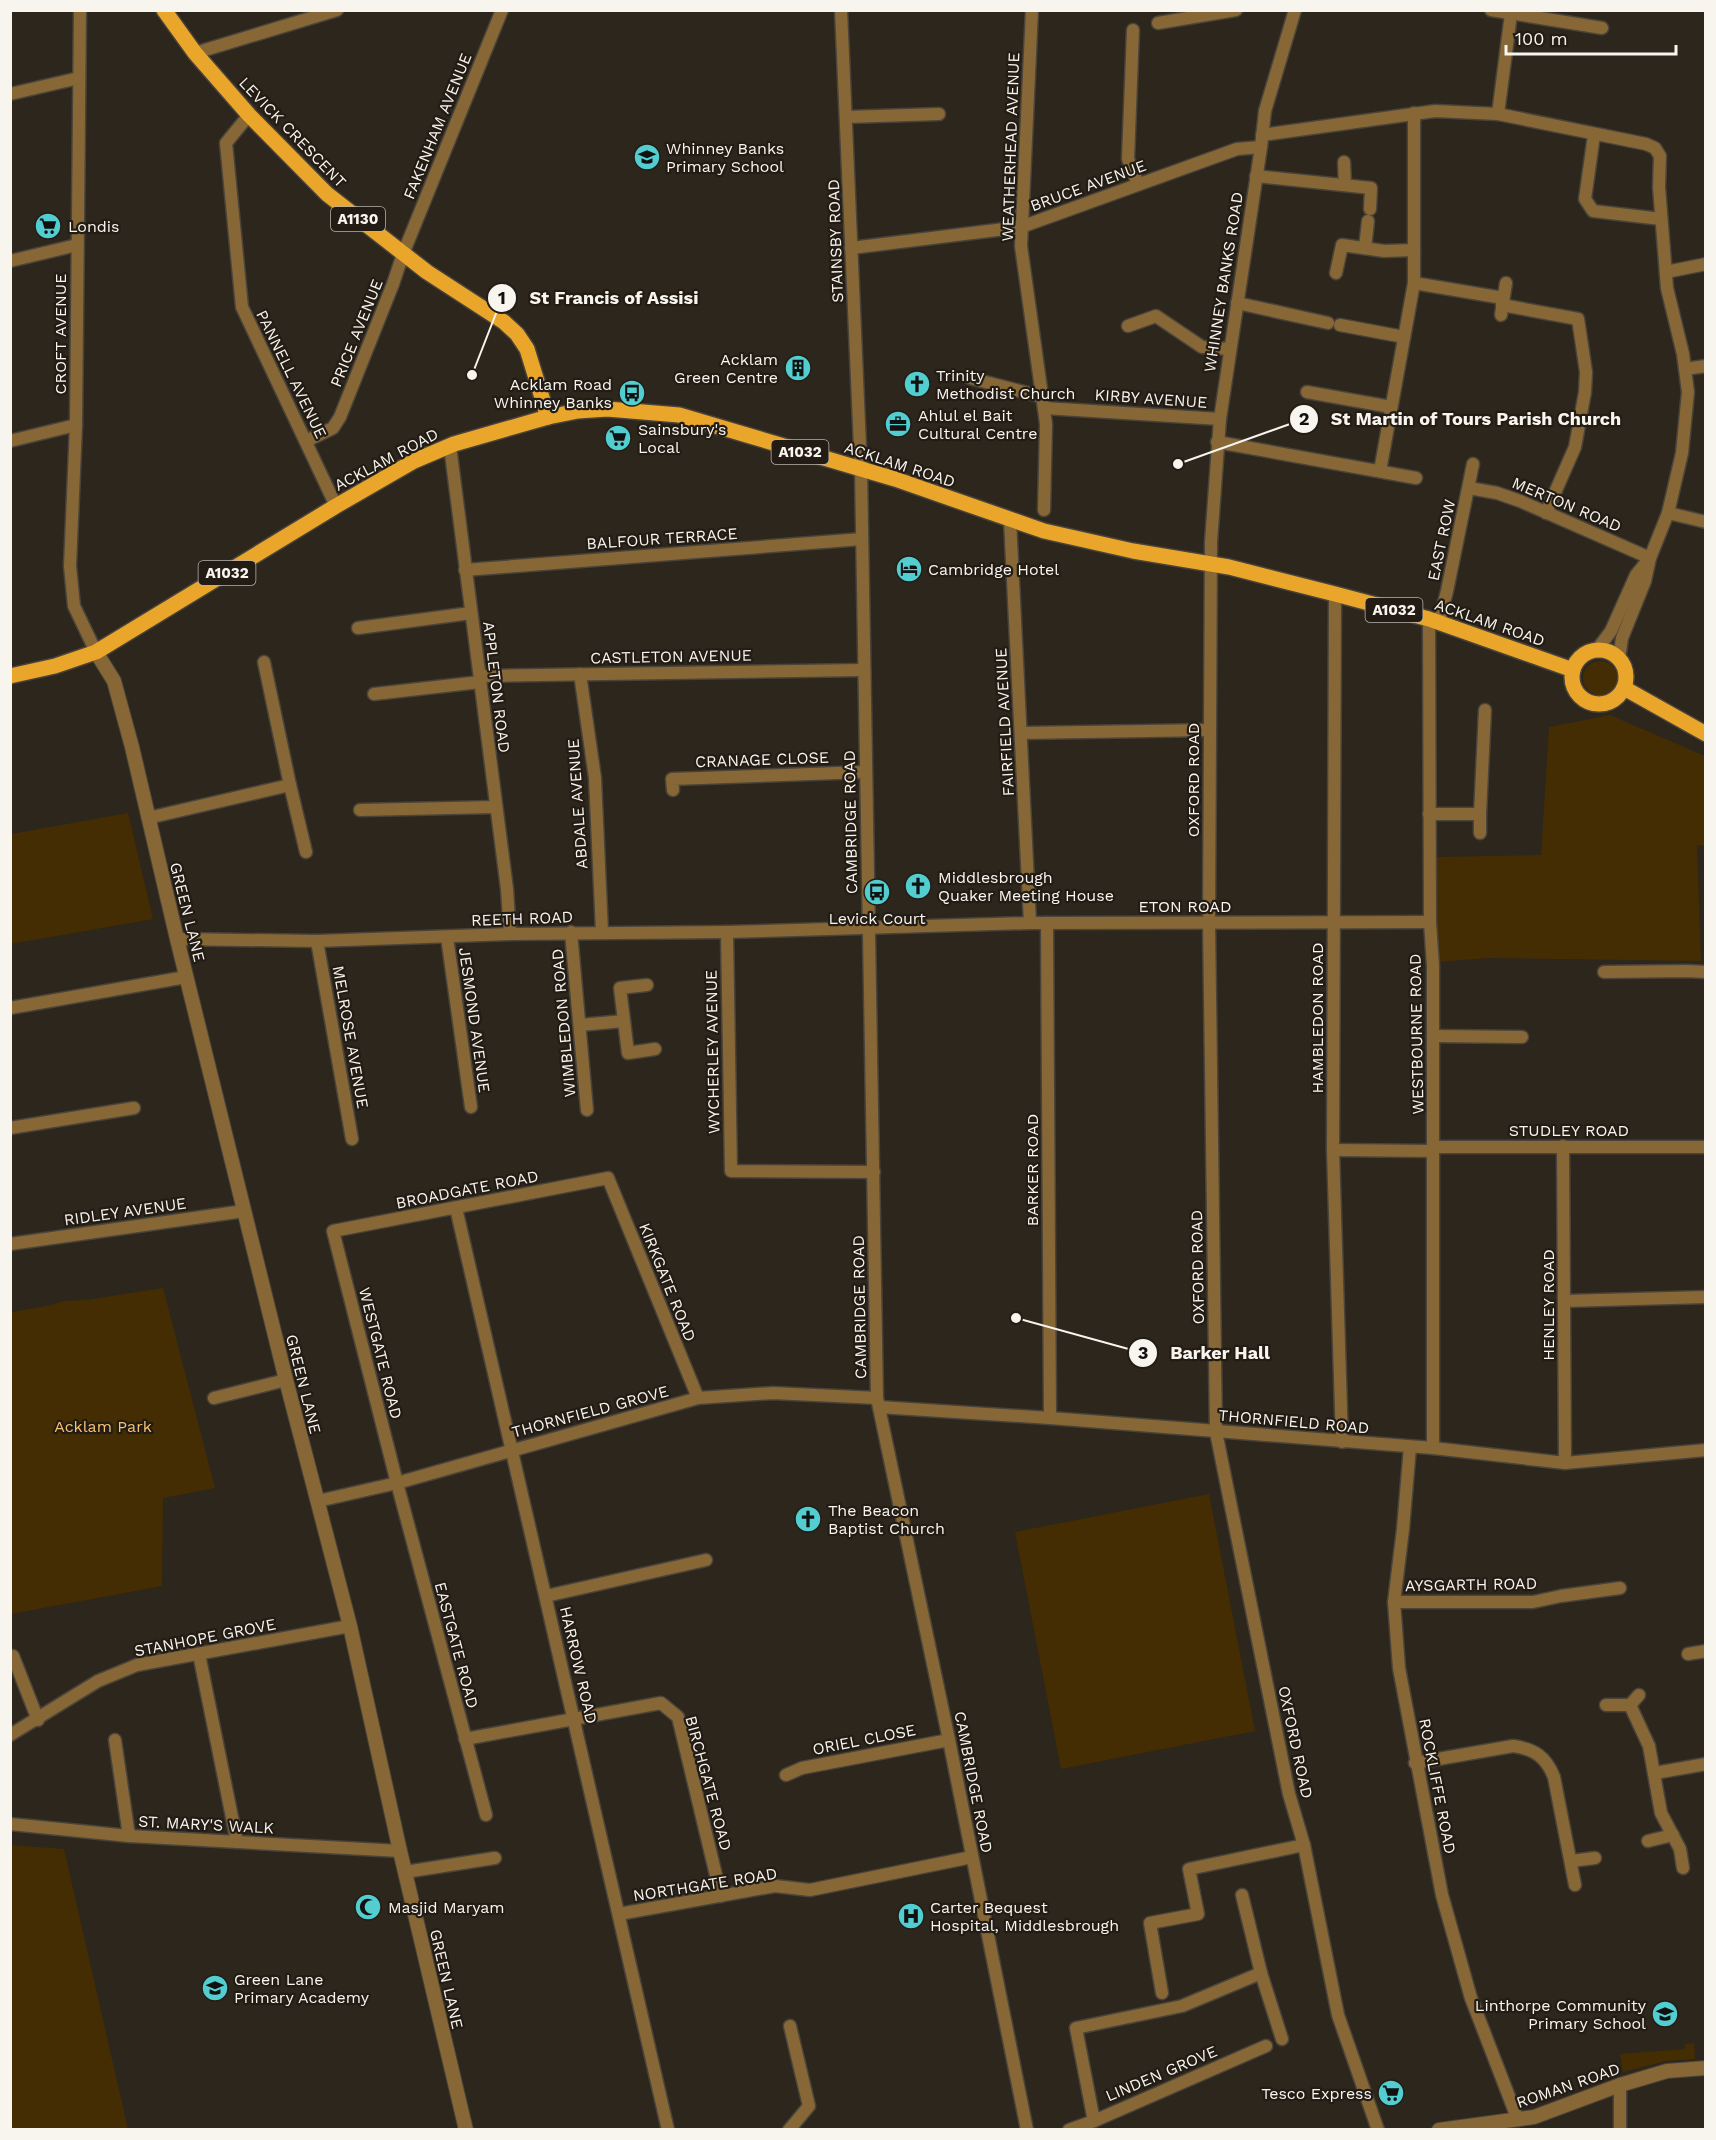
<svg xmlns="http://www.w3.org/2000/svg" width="1716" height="2140" font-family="'Work Sans',sans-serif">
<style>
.green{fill:#442d02}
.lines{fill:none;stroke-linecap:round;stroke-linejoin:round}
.minor-casing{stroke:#49433a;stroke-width:15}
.tertiary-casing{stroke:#49433a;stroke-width:16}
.primary-casing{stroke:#49433a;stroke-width:18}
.minor{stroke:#876735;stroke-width:12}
.tertiary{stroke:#876735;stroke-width:14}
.primary{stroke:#eaa62a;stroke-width:15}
.labels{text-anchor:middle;stroke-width:4.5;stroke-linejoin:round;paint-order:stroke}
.shield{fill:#221c14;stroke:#b8b3ad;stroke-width:1.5}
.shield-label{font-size:15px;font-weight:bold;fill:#f8f4ee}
.street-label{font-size:16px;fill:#f8f4ee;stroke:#221c14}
.poi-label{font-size:16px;fill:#f8f4ee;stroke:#221c14;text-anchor:start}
.park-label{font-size:16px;fill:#f7c270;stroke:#221c14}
.leader{fill:none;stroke:#f8f4ee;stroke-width:2}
.callout-dot{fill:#f8f4ee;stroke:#221c14;stroke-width:2}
.mark-label{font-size:18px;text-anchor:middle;font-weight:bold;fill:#111}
.callout-label{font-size:18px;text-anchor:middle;font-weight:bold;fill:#f8f4ee;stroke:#221c14;stroke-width:4.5;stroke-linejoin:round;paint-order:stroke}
</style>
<rect width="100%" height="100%" fill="#2c261d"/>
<g class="green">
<circle cx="1600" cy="678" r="17"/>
<polygon points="1610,715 1705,756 1705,846 1697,845 1701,961 1489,958 1437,962 1437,857 1541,855 1549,727"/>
<polygon points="128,813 153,919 11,944 11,834"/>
<polygon points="163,1288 215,1488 163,1498 162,1586 11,1614 11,1312 52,1305 63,1301 86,1300"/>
<polygon points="1209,1494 1255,1731 1061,1769 1015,1532"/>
<polygon points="11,1845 64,1849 128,2129 11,2129"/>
<polygon points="1694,2043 1695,2059 1666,2061 1623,2072 1620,2054 1685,2049 1685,2044"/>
</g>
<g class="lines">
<defs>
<g id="minor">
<polyline points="80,10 76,425 70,566 74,606 96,652"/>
<polyline points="841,10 861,470 877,1398 949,1740 1027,2130"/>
<polyline points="1032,10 1021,246 1046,424 1044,510"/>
<polyline points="1295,10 1265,111 1261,147 1220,419 1211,542 1209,923 1216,1432 1289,1794 1304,1845 1338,2015 1378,2130"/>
<polyline points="1491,10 1602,28"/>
<polyline points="1158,23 1236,10"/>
<polyline points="1133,30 1128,159 1138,184"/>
<polyline points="195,53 337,10"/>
<polyline points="10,94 79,78"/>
<polyline points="1498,114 1511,14"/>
<polyline points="249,115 226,143 242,307 336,506"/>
<polyline points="847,117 939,114"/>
<polyline points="1262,135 1435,111 1498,114 1646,144 1655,148 1660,156 1659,187 1667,288 1683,354 1688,392 1682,453 1668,513 1650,558 1645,581 1622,638 1619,659"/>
<polyline points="1594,135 1585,199 1593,211 1661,219"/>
<polyline points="1344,162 1345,185"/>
<polyline points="1256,176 1371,188 1370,209"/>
<polyline points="851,248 1021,227 1237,149 1261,147"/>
<polyline points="1365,248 1368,221"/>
<polyline points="10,261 77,245"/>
<polyline points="1666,272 1706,264"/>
<polyline points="1336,273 1342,245 1384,251 1414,250"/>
<polyline points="1414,283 1503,298"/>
<polyline points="1237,303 1328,323"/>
<polyline points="1502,305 1578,319 1586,372 1585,392 1575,447 1546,513"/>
<polyline points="1501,315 1506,283"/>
<polyline points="1340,325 1404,337"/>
<polyline points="1128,326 1156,316 1202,347 1229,349"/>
<polyline points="1685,369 1706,366"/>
<polyline points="970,378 1043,397"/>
<polyline points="1307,392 1391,407"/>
<polyline points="1044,408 1220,419"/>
<polyline points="10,441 76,425"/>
<polyline points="306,441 333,428 340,417 393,284 403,254 502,10"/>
<polyline points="1217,442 1416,478"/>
<polyline points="450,446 507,889 510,934"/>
<polyline points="1380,471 1414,283 1414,113"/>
<polyline points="1469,488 1497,493 1520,501 1650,558"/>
<polyline points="1668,513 1706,522"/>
<polyline points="1010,520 1030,923"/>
<polyline points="465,570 862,539"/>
<polyline points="1335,594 1333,1150 1342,1442"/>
<polyline points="1429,619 1430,922 1433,966 1433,1448"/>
<polyline points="1439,622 1447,591 1473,464"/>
<polyline points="358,628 471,613"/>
<polyline points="1596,651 1611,631 1636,575 1649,559"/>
<polyline points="264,662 290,785 306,852"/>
<polyline points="580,674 595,778 602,932"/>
<polyline points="480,676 863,670"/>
<polyline points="374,694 480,682"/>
<polyline points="1021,733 1209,730"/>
<polyline points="673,790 672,779 865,772"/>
<polyline points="360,810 496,807"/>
<polyline points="1429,814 1480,814 1485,710"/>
<polyline points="1480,814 1480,833"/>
<polyline points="148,818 290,785"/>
<polyline points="1047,923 1050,1418"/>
<polyline points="571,932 587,1110"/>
<polyline points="727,932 731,1171 874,1172"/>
<polyline points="447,937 471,1107"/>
<polyline points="177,939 317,941 510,934 727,932 1030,923 1430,922"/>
<polyline points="317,941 352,1139"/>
<polyline points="1604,972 1687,971 1706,972"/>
<polyline points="647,985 620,988 628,1053 655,1049"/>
<polyline points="10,1008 186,977"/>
<polyline points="580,1025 624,1021"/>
<polyline points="1433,1036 1522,1037"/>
<polyline points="10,1128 134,1108"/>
<polyline points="1563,1146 1565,1463"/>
<polyline points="1433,1147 1706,1147"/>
<polyline points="1333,1150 1433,1151"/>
<polyline points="456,1208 668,2130"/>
<polyline points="10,1244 244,1211"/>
<polyline points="1565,1301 1706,1297"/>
<polyline points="214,1398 286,1380"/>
<polyline points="879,1407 1050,1418 1433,1448 1565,1463 1706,1450"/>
<polyline points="1410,1447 1403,1529 1394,1602 1399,1668 1442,1895 1471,1998 1518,2120"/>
<polyline points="318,1501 397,1483 698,1398 773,1393 877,1398"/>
<polyline points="546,1596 706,1560"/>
<polyline points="1394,1602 1533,1602 1561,1596 1620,1588"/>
<polyline points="199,1654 237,1842"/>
<polyline points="1688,1654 1706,1651"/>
<polyline points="13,1656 38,1720"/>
<polyline points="1606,1705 1630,1705 1649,1746 1661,1813 1680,1849 1683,1868"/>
<polyline points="1630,1705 1639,1695"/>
<polyline points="10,1735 98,1681 137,1665 350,1626"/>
<polyline points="465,1739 661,1703 678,1717 721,1896"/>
<polyline points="115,1740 129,1836"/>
<path d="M1415 1763 1513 1746C1535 1749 1546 1757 1554 1777L1575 1885"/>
<polyline points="1655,1773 1706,1764"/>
<polyline points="786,1775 802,1768 949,1740"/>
<polyline points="486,1815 397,1483 333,1231 608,1178 698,1398"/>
<polyline points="10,1824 129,1836 400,1851"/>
<polyline points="1648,1841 1673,1835"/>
<polyline points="1571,1861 1595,1858"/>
<polyline points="405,1872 495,1858"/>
<polyline points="619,1914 775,1886 810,1890 972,1857"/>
<polyline points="1261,1973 1282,2039"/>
<polyline points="1162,1993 1150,1923 1198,1914 1189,1869 1304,1845"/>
<polyline points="1094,2121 1076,2028 1182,2006 1261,1973 1242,1895"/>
<polyline points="789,2130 809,2106 790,2026"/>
<polyline points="1069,2130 1094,2121 1266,2046"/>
<polyline points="1620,2130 1620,2085"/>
</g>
<g id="tertiary">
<polyline points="96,652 114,681 132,747 177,939 286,1380 350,1626 400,1851 466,2130"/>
<polyline points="1439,2130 1534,2117 1620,2085 1667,2071 1706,2068"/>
</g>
<g id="primary">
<polyline points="164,10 195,53 249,115 327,194 427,272 504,322 517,334 527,349 548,417"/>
<circle cx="1599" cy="677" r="27"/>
<polyline points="10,676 55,666 96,652 336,506 414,461 454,444 548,417 578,411 607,409 679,415 895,479 1044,531 1133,551 1229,567 1335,594 1429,619 1573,670"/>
<polyline points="1624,688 1706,734"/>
</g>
</defs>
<use href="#minor" class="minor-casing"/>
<use href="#tertiary" class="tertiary-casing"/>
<use href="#primary" class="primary-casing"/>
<use href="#minor" class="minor"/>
<use href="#tertiary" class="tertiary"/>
<use href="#primary" class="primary"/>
</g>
<defs>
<symbol id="school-disc" viewBox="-11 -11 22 22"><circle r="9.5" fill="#52cdd0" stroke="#221c14"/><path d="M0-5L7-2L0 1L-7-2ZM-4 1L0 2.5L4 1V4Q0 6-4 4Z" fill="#111"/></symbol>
<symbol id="supermarket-disc" viewBox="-11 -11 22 22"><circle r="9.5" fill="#52cdd0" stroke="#221c14"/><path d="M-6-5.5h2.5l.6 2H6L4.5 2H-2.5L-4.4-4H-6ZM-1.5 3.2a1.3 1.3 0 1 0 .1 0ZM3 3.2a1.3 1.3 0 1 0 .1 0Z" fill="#111"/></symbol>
<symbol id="building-disc" viewBox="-11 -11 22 22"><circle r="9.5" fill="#52cdd0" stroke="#221c14"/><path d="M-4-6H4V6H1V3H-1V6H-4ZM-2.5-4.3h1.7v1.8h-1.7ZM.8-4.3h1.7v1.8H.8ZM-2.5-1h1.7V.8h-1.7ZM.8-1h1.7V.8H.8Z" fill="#111"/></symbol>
<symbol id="church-disc" viewBox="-11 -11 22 22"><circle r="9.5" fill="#52cdd0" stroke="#221c14"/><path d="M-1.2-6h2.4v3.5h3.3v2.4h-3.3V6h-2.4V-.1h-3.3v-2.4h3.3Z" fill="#111"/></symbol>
<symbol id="bus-disc" viewBox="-11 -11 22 22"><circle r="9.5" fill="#52cdd0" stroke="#221c14"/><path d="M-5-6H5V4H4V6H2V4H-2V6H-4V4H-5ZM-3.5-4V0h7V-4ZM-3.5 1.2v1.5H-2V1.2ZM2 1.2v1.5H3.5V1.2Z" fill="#111"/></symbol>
<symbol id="office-disc" viewBox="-11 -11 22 22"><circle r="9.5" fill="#52cdd0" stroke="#221c14"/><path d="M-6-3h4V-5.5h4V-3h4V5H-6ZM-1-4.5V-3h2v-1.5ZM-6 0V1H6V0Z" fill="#111"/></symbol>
<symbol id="hotel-disc" viewBox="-11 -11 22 22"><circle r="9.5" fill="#52cdd0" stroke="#221c14"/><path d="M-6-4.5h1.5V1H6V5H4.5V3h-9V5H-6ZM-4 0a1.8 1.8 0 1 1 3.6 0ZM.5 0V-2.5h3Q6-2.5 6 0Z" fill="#111"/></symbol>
<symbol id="mosque-disc" viewBox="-11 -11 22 22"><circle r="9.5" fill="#52cdd0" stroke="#221c14"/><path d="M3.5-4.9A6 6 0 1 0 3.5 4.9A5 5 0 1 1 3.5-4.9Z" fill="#111"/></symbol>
<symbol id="hospital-disc" viewBox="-11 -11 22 22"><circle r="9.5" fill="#52cdd0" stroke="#221c14"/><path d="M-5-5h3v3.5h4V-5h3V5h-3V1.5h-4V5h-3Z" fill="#111"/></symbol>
</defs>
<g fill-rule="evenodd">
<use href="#school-disc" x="632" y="142" width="30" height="30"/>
<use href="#supermarket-disc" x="33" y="211" width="30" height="30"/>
<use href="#building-disc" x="783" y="353" width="30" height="30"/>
<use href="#church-disc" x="902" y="369" width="30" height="30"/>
<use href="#bus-disc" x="617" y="378" width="30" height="30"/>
<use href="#office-disc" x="883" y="409" width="30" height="30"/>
<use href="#supermarket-disc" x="603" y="423" width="30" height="30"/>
<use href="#hotel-disc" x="894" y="554" width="30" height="30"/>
<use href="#church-disc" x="903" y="871" width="30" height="30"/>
<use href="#bus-disc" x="862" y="877" width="30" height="30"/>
<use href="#church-disc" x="793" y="1504" width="30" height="30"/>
<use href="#mosque-disc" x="353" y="1892" width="30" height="30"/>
<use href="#hospital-disc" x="896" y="1901" width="30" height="30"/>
<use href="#school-disc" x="200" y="1973" width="30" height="30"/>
<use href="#school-disc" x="1650" y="1999" width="30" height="30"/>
<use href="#supermarket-disc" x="1376" y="2078" width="30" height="30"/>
</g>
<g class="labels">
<g class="shield">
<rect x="331" y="207" width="54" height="24" rx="4.5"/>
<rect x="771.5" y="440" width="57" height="24" rx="4.5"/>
<rect x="198.5" y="561" width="57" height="24" rx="4.5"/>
<rect x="1365.5" y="598" width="57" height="24" rx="4.5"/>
</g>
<g class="shield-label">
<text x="358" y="224">A1130</text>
<text x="800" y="457">A1032</text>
<text x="227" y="578">A1032</text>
<text x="1394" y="615">A1032</text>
</g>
<g class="street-label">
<text transform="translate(437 126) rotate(-68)" y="6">FAKENHAM AVENUE</text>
<text transform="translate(293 132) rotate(46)" y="6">LEVICK CRESCENT</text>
<text transform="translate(1010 147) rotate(-88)" y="6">WEATHERHEAD AVENUE</text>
<text transform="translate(1088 185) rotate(-20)" y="6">BRUCE AVENUE</text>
<text transform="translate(835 241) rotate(-92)" y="6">STAINSBY ROAD</text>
<text transform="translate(1223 282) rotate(-81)" y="6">WHINNEY BANKS ROAD</text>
<text transform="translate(356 333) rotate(-68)" y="6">PRICE AVENUE</text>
<text transform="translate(60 334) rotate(-90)" y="6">CROFT AVENUE</text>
<text transform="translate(292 374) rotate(64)" y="6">PANNELL AVENUE</text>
<text transform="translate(1151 398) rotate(4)" y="6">KIRBY AVENUE</text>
<text transform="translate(386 459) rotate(-28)" y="6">ACKLAM ROAD</text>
<text transform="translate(900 464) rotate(18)" y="6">ACKLAM ROAD</text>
<text transform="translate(1567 504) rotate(23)" y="6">MERTON ROAD</text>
<text transform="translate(662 538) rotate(-4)" y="6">BALFOUR TERRACE</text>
<text transform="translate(1441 540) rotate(-78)" y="6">EAST ROW</text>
<text transform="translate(1490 622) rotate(19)" y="6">ACKLAM ROAD</text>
<text transform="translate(671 656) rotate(-1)" y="6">CASTLETON AVENUE</text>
<text transform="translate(497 687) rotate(83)" y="6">APPLETON ROAD</text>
<text transform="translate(1004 722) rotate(-93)" y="6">FAIRFIELD AVENUE</text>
<text transform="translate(762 759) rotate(-2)" y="6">CRANAGE CLOSE</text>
<text transform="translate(1193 780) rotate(-90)" y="6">OXFORD ROAD</text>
<text transform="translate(577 804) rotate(-94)" y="6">ABDALE AVENUE</text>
<text transform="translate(850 822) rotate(-91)" y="6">CAMBRIDGE ROAD</text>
<text x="1185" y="912">ETON ROAD</text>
<text transform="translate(188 912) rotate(76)" y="6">GREEN LANE</text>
<text transform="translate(522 918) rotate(-2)" y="6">REETH ROAD</text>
<text transform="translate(1317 1018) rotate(-90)" y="6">HAMBLEDON ROAD</text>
<text transform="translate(475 1020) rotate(82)" y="6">JESMOND AVENUE</text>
<text transform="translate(563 1023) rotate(-95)" y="6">WIMBLEDON ROAD</text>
<text transform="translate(1416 1034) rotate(-91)" y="6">WESTBOURNE ROAD</text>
<text transform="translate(351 1037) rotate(80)" y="6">MELROSE AVENUE</text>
<text transform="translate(712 1052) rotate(-91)" y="6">WYCHERLEY AVENUE</text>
<text x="1569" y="1136">STUDLEY ROAD</text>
<text transform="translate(1032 1170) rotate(-90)" y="6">BARKER ROAD</text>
<text transform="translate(467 1189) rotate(-11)" y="6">BROADGATE ROAD</text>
<text transform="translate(125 1211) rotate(-8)" y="6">RIDLEY AVENUE</text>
<text transform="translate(1197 1267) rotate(-91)" y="6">OXFORD ROAD</text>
<text transform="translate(668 1282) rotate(68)" y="6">KIRKGATE ROAD</text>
<text transform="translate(1548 1305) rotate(-90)" y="6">HENLEY ROAD</text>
<text transform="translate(859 1307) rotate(-91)" y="6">CAMBRIDGE ROAD</text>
<text transform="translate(381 1353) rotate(76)" y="6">WESTGATE ROAD</text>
<text transform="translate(304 1384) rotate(76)" y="6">GREEN LANE</text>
<text transform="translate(590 1411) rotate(-15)" y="6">THORNFIELD GROVE</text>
<text transform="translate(1294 1421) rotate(5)" y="6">THORNFIELD ROAD</text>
<text transform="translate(1471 1584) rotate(-1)" y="6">AYSGARTH ROAD</text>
<text transform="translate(205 1637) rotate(-11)" y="6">STANHOPE GROVE</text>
<text transform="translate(457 1645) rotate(75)" y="6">EASTGATE ROAD</text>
<text transform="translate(579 1665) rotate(77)" y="6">HARROW ROAD</text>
<text transform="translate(864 1739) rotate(-11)" y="6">ORIEL CLOSE</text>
<text transform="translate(1296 1742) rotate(78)" y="6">OXFORD ROAD</text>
<text transform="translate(974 1782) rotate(79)" y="6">CAMBRIDGE ROAD</text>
<text transform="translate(709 1783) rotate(75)" y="6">BIRCHGATE ROAD</text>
<text transform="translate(1438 1786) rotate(79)" y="6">ROCKLIFFE ROAD</text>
<text transform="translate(206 1824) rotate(3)" y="6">ST. MARY'S WALK</text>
<text transform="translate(705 1884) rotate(-9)" y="6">NORTHGATE ROAD</text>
<text transform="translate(447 1979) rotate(77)" y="6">GREEN LANE</text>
<text transform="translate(1161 2073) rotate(-23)" y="6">LINDEN GROVE</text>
<text transform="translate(1568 2085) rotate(-19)" y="6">ROMAN ROAD</text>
</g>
<g class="poi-label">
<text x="666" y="154">Whinney Banks<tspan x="666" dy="18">Primary School</tspan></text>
<text x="68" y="232">Londis</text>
<text x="778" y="365" text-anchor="end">Acklam<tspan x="778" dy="18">Green Centre</tspan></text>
<text x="936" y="381">Trinity<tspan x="936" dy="18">Methodist Church</tspan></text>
<text x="612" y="390" text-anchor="end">Acklam Road<tspan x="612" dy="18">Whinney Banks</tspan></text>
<text x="918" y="421">Ahlul el Bait<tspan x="918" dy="18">Cultural Centre</tspan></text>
<text x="638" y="435">Sainsbury's<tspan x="638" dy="18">Local</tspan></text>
<text x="928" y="575">Cambridge Hotel</text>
<text x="938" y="883">Middlesbrough<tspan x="938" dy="18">Quaker Meeting House</tspan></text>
<text x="877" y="924" text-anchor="middle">Levick Court</text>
<text x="828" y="1516">The Beacon<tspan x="828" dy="18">Baptist Church</tspan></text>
<text x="388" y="1913">Masjid Maryam</text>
<text x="930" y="1913">Carter Bequest<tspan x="930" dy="18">Hospital, Middlesbrough</tspan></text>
<text x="234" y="1985">Green Lane<tspan x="234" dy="18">Primary Academy</tspan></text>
<text x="1646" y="2011" text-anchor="end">Linthorpe Community<tspan x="1646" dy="18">Primary School</tspan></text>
<text x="1372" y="2099" text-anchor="end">Tesco Express</text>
</g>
<g class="park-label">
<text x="103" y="1432">Acklam Park</text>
</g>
</g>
<path class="leader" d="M472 375L502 298M1178 464L1304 419M1016 1318L1143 1353"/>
<g class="callout-dot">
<circle cx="472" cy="375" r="6"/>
<circle cx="1178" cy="464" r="6"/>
<circle cx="1016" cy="1318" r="6"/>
<circle cx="502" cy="298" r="15"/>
<circle cx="1304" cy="419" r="15"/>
<circle cx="1143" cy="1353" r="15"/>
</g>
<g class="mark-label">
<text x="502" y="304">1</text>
<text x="1304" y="425">2</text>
<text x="1143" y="1359">3</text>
</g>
<g class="callout-label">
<text x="614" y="304">St Francis of Assisi</text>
<text x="1476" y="425">St Martin of Tours Parish Church</text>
<text x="1220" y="1359">Barker Hall</text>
</g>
<rect width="1716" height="2140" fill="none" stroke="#f8f4ee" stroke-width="24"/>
<path d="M1506 45v9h170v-9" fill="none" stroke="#f8f4ee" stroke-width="3"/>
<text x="1515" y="45" font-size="18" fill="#f8f4ee" stroke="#221c14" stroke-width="4.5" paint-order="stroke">100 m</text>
</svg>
